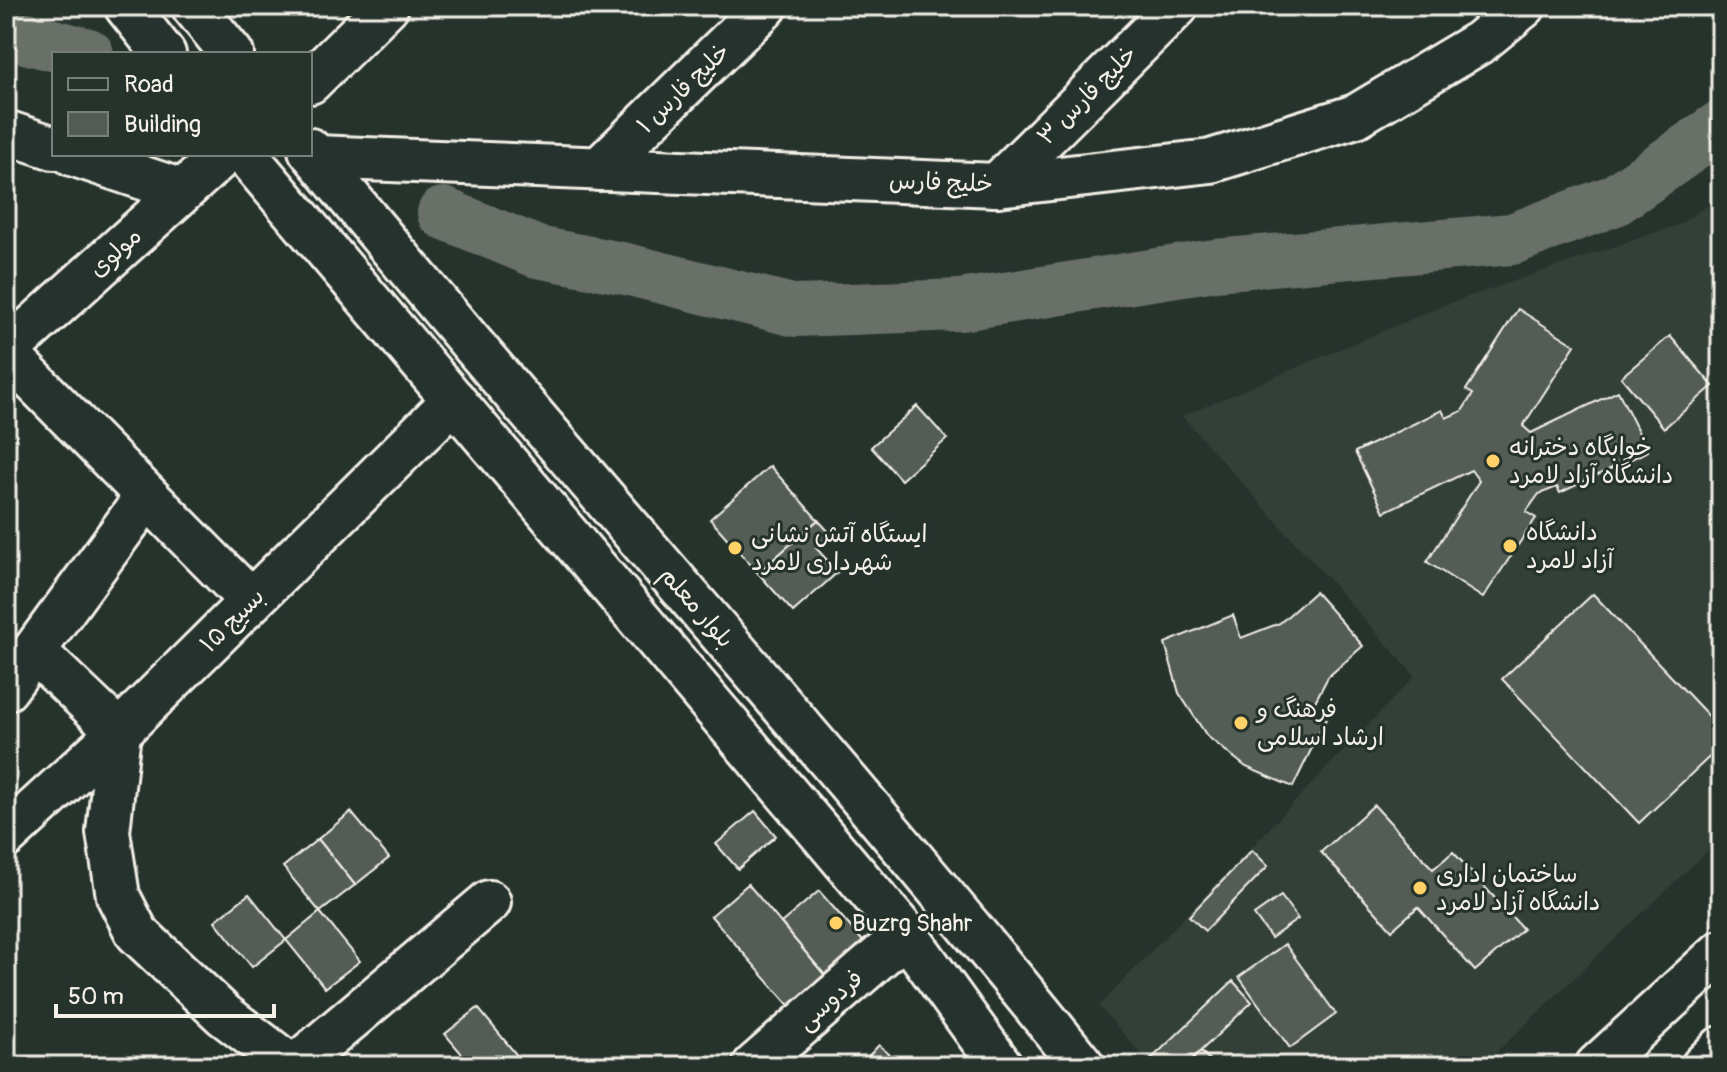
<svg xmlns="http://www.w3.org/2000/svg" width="1727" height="1072" font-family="Pangolin,'Playpen Sans Arabic',sans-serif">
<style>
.built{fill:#333f39}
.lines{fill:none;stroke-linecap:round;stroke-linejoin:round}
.river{stroke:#676f68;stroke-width:52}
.building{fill:#525c55;stroke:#f4f1e8;stroke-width:2}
.minor-casing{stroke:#f4f1e8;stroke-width:48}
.minor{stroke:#26332d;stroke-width:42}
.poi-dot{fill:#ffd166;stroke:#26332d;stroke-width:3}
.labels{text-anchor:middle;stroke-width:6;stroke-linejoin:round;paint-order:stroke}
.street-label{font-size:24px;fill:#f4f1e8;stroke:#26332d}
.poi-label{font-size:24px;fill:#f4f1e8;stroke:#26332d;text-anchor:start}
</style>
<rect width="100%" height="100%" fill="#26332d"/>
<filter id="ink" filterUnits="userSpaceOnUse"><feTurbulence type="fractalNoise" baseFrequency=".0125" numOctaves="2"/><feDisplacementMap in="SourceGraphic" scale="16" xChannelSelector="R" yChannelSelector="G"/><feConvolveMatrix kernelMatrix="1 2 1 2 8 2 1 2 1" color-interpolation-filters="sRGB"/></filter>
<g filter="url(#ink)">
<polygon class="built" points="1721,197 1721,838 1482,1066 1152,1066 1099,1006 1415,676 1182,416 1447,304 1680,224"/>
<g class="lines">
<g class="river">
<polyline points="6,33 88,54"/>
<polyline points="443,213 537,252 622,268 796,311 960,305 1215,265 1512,239 1615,200 1721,126"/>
</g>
</g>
<g class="building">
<polygon points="1518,309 1575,345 1523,426 1531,433 1618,391 1648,451 1560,493 1557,487 1539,494 1526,512 1536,518 1483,598 1427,562 1479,481 1471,470 1384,512 1355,452 1442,410 1446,418 1462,411 1473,394 1466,390"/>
<polygon points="1670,336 1713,386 1664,428 1621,377"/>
<polygon points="917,406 947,439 901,480 871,447"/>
<polygon points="770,466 818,520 758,573 710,519"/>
<polygon points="818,520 831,534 816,548 838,572 793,612 758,573"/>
<polygon points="1315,592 1363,646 1328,677 1310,711 1326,719 1293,787 1246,767 1207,736 1179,693 1165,643 1233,615 1241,638 1280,623"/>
<polygon points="1593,594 1721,729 1721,746 1639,823 1502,679"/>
<polygon points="1374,805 1433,869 1453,852 1523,929 1475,971 1418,907 1392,930 1321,852"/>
<polygon points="755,811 776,836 738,869 716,844"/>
<polygon points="351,812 389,858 355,885 318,839"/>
<polygon points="318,839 355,885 320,912 283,867"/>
<polygon points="1252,850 1268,866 1205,931 1189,916"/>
<polygon points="748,884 829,980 793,1010 711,916"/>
<polygon points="819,891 868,947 829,980 781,923"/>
<polygon points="249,894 286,940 252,967 215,921"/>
<polygon points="1281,896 1298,919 1271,938 1254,915"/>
<polygon points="320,912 360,961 325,988 286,940"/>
<polygon points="1285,944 1336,1014 1290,1048 1239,977"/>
<polygon points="1233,981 1252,1002 1185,1066 1152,1066 1148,1062"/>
<polygon points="478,1008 524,1064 522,1066 472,1066 445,1034"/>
<polygon points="879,1045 902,1066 859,1066"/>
<polygon points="1201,1051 1215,1066 1185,1066"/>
</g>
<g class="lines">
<defs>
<g id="minor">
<polyline points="126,6 164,54"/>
<polyline points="193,6 232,54"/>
<polyline points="310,82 387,6"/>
<polyline points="6,132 54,148"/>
<path d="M310 150C563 459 833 754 1083 1066"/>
<polyline points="72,154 182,191"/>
<polyline points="245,154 906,934 1001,1066"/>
<polyline points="316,157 997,185 1211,161 1356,116 1480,42 1524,6"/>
<polyline points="599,169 766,6"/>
<polyline points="997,185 1177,6"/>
<polyline points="6,351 224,154"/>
<polyline points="6,353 251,601"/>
<polyline points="34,651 119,732 108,832 118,896 137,933 224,1015 291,1066"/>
<polyline points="6,689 147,496"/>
<polyline points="6,836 119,732 454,400"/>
<polyline points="295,1066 489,902"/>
<polyline points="754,1066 906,934"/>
<polyline points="1597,1066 1721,952"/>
<polyline points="1703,1066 1721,1048"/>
</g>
</defs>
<use href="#minor" class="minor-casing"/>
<use href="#minor" class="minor"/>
</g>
</g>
<g class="poi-dot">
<circle cx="1493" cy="461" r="8"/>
<circle cx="1510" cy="546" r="8"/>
<circle cx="735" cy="548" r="8"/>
<circle cx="1241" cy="723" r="8"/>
<circle cx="1420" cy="888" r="8"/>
<circle cx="836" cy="923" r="8"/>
</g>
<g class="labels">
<g class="street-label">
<text transform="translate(683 88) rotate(-44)" y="8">خلیج فارس ۱</text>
<text transform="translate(1087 95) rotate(-45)" y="8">خلیج فارس ۳</text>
<text transform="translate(941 182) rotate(2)" y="8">خلیج فارس</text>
<text transform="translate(115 252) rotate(-42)" y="8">مولوی</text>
<text transform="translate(697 607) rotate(49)" y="8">بلوار معلم</text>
<text transform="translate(232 620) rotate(-45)" y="8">بسیج ۱۵</text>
<text transform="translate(830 1000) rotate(-41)" y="8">فردوسی</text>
</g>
<g class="poi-label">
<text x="1509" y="455">خوابگاه دخترانه<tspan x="1509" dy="28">دانشگاه آزاد لامرد</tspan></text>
<text x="1526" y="540">دانشگاه<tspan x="1526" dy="28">آزاد لامرد</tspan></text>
<text x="751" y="542">ایستگاه آتش نشانی<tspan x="751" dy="28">شهرداری لامرد</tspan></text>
<text x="1257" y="717">فرهنگ و<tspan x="1257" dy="28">ارشاد اسلامی</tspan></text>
<text x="1436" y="882">ساختمان اداری<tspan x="1436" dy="28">دانشگاه آزاد لامرد</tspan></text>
<text x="852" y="931">Buzrg Shahr</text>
</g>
</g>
<rect width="1727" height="1072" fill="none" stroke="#26332d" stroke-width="32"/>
<rect x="16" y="16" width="1695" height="1040" fill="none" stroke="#f4f1e8" stroke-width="3" filter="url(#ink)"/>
<rect x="52" y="52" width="260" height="104" fill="#26332d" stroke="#787f78" stroke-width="2"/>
<rect x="68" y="78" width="40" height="12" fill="#26332d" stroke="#787f78" stroke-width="2"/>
<text x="124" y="92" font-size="24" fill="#f4f1e8">Road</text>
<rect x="68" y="112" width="40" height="24" fill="#525c55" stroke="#787f78" stroke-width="2"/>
<text x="124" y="132" font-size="24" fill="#f4f1e8">Building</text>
<path d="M56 1004v12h218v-12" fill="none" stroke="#f4f1e8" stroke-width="4"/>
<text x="68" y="1004" font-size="24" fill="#f4f1e8" stroke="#26332d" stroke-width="6" paint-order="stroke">50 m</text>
</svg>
